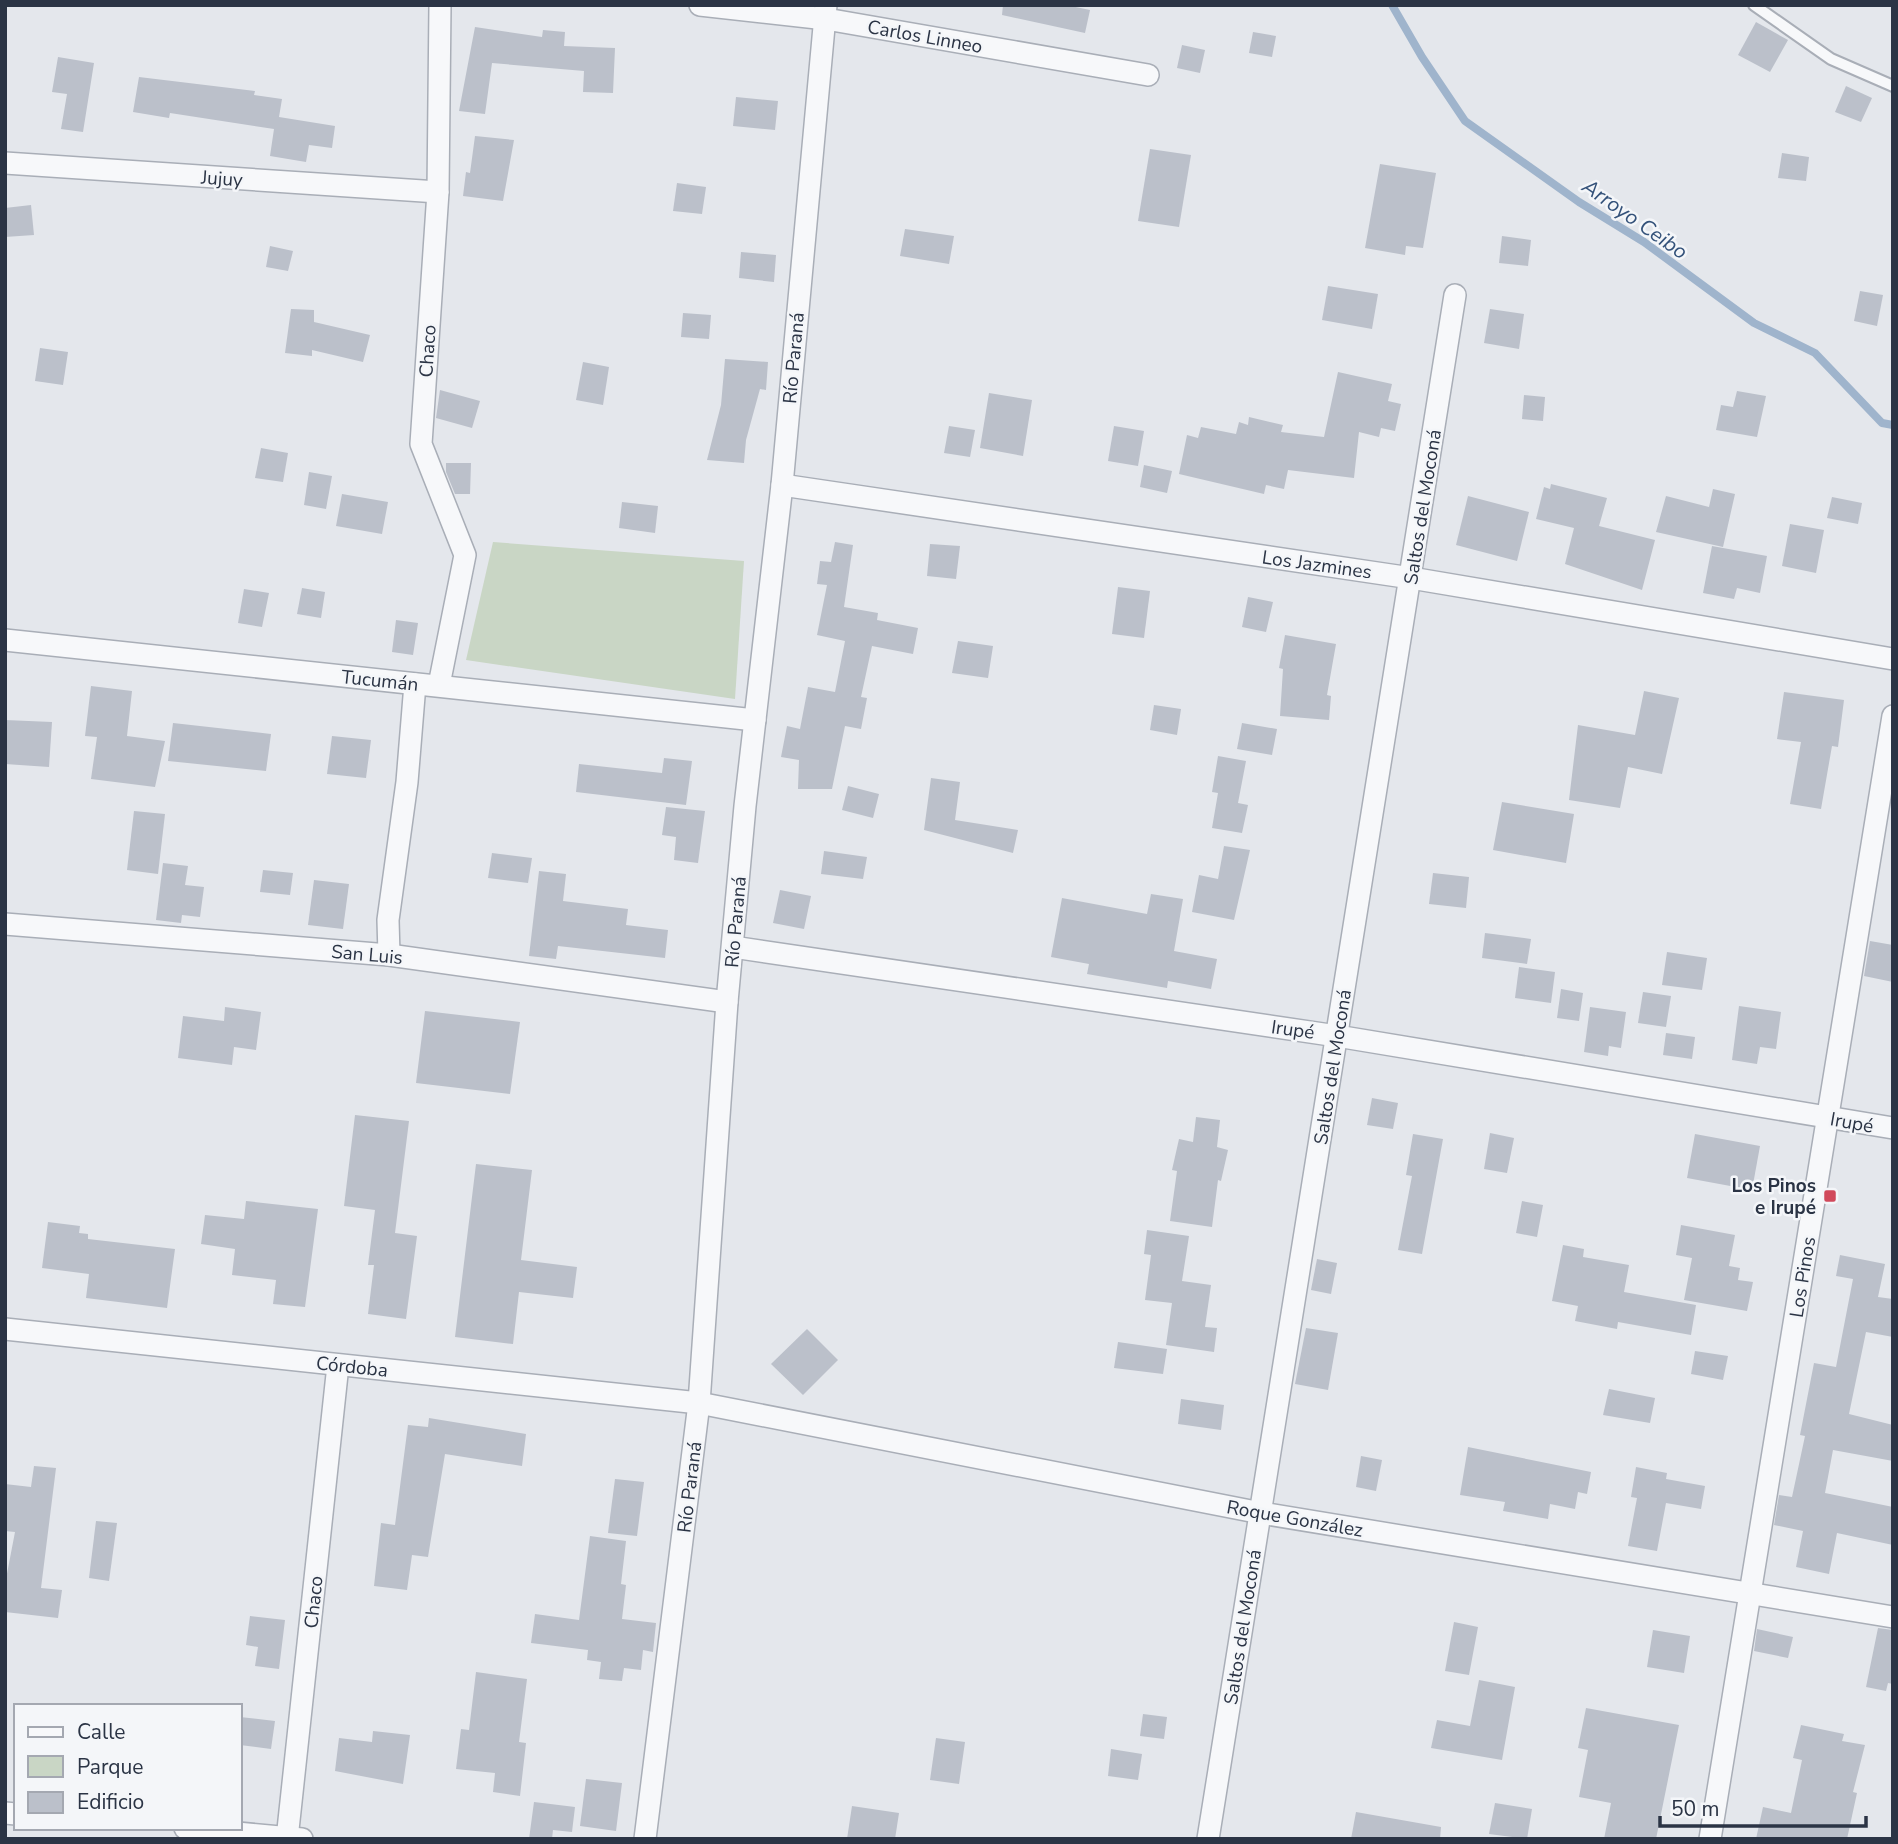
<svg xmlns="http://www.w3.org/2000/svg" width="1898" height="1844" font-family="'Nunito Sans',sans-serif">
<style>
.green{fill:#c9d6c5}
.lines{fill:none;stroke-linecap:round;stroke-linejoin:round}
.stream{stroke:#9fb4cc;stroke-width:8}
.building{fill:#bbc0ca}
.service-casing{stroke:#a9aeb7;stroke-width:14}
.minor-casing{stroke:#a9aeb7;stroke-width:24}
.service{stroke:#f7f8fa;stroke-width:10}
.minor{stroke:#f7f8fa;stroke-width:21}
.poi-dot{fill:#d1495b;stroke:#f4f6f9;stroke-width:2.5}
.labels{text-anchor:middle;stroke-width:5;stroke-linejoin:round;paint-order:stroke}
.street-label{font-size:19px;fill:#2b3445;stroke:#f4f6f9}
.poi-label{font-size:19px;font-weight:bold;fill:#2b3445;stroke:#f4f6f9;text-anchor:end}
.water-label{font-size:21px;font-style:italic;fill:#34527a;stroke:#f4f6f9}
</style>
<rect width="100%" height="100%" fill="#e4e7ec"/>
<polygon class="green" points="493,542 744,561 735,699 466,660"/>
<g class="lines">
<polyline class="stream" points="1392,5 1422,57 1465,121 1579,202 1644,242 1754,323 1815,353 1882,423 1893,425"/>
</g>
<g class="building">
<polygon points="1003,5 1066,5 1090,10 1085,33 1002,15"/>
<polygon points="1756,22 1788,40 1770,72 1738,55"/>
<polygon points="475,27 542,37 543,30 565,32 564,46 615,48 613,93 583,92 584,71 492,63 485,114 459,111"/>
<polygon points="1253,32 1276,36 1272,57 1249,53"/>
<polygon points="1182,45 1205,50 1200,73 1177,68"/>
<polygon points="58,57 94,63 83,132 61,129 67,94 52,92"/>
<polygon points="139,77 255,91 254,95 282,99 279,117 335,126 332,148 309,145 306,162 270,156 274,129 170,113 169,118 133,112"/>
<polygon points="1846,86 1872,98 1861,122 1835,112"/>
<polygon points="736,97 778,101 775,130 733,126"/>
<polygon points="475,136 514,140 503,201 463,196 466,172 470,173"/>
<polygon points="1150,149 1191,155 1179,227 1138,221"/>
<polygon points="1782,153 1809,157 1806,181 1778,178"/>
<polygon points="1380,164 1436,173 1423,248 1406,246 1405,255 1365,248"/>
<polygon points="677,183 706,187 702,214 673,211"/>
<polygon points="31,205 34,235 5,237 5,208"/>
<polygon points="905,229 954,236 949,264 900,256"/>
<polygon points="1502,236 1531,240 1528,266 1499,263"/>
<polygon points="270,246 293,251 288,271 266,267"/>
<polygon points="741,252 776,255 774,282 739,278"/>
<polygon points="1328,286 1378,294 1372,329 1322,320"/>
<polygon points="1860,291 1883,295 1877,326 1854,321"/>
<polygon points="291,309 314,310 314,322 370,335 363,362 312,350 312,356 285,353"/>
<polygon points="1490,309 1524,314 1519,349 1484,343"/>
<polygon points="683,313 711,315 709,339 681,337"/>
<polygon points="40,348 68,352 63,385 35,381"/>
<polygon points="725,359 768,362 766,390 760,389 746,440 744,463 707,460 721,405"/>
<polygon points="583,362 609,367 603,405 576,400"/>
<polygon points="1338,372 1392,384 1388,401 1401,404 1395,431 1381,428 1379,437 1359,432 1354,478 1288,470 1284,489 1266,485 1264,494 1179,474 1187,435 1198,438 1201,427 1236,434 1239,422 1248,425 1249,417 1283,425 1281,432 1324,437"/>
<polygon points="440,390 480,401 472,428 436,418"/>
<polygon points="1737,391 1766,396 1757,437 1716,430 1721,405 1733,407"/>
<polygon points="989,393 1032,400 1023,456 980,448"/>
<polygon points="1524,395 1545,397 1543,421 1522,419"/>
<polygon points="949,426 975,430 970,457 944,453"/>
<polygon points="1114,426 1144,431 1138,466 1108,461"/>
<polygon points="261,448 288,453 283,482 255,478"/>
<polygon points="446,463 471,463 470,494 455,494 446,472"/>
<polygon points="1144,465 1172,471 1167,493 1140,487"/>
<polygon points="309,472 332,476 326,509 304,505"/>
<polygon points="1551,484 1607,498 1599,526 1655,540 1642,590 1565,564 1574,528 1536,519 1544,487 1550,489"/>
<polygon points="1713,489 1735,494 1723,547 1656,532 1666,496 1709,507"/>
<polygon points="342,494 388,502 382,534 336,526"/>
<polygon points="1468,496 1529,512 1517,561 1456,545"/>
<polygon points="1832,497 1862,503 1858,524 1827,518"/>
<polygon points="622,502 658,506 655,533 619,528"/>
<polygon points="1790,524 1824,530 1816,573 1782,566"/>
<polygon points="835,542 853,545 844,607 878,613 877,620 918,628 913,654 872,646 861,697 867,698 861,729 845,726 832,789 798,789 799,760 781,757 787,726 800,729 808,687 835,692 845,641 817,635 827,585 817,584 820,561 831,562"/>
<polygon points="930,544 960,546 956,579 927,576"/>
<polygon points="1712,546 1767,556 1760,593 1737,588 1734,599 1703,593"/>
<polygon points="1118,587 1150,591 1144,638 1112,634"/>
<polygon points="302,588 325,592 321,618 297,614"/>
<polygon points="244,589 269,593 262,627 238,623"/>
<polygon points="1248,597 1273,602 1266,632 1242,627"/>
<polygon points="396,620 418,623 413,655 392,652"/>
<polygon points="1285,635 1336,644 1327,695 1331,696 1329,720 1280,716 1283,669 1279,668"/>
<polygon points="958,641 993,646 988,678 952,673"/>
<polygon points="91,686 132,691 127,736 165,741 155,787 91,779 97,737 85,736"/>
<polygon points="1644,691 1679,698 1662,774 1628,767 1620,808 1569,800 1578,725 1635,735"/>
<polygon points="1784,692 1844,700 1838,747 1832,746 1821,809 1790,804 1801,742 1777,739"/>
<polygon points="1154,705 1181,709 1177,735 1150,730"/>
<polygon points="5,720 52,722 49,767 5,764"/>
<polygon points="173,723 271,734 266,771 168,761"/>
<polygon points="1242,723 1277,729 1272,755 1237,749"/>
<polygon points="332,736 371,740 366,778 327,774"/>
<polygon points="1218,756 1246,761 1238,803 1248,805 1242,833 1212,828 1218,793 1212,792"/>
<polygon points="664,758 692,761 686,805 576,792 579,764 662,773"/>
<polygon points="931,778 960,782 955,820 1018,830 1013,853 924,830"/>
<polygon points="848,786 879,794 873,818 842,810"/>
<polygon points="1502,802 1574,814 1566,863 1493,850"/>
<polygon points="666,807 705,811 698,863 674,860 676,837 662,835"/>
<polygon points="134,811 165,814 158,874 127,870"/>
<polygon points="1224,846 1250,850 1234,920 1192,912 1199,875 1218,879"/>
<polygon points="824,851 867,857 863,879 821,874"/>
<polygon points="492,853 532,858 528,883 488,878"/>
<polygon points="163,863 188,866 185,885 204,887 200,917 182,915 181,923 156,920"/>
<polygon points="263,870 293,873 290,895 260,892"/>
<polygon points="539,871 566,874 563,901 628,909 626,925 668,930 665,958 558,946 556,959 529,956"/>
<polygon points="1433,873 1469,877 1466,908 1429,904"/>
<polygon points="314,880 349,884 343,929 308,925"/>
<polygon points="780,890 811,896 804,929 773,923"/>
<polygon points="1151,894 1183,899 1174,951 1217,959 1211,989 1168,981 1167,988 1087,974 1089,964 1051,957 1062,898 1147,914"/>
<polygon points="1485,933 1531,939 1527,964 1482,958"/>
<polygon points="1870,941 1893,945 1893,982 1864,976"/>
<polygon points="1667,952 1707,958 1702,990 1662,985"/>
<polygon points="1519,967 1555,972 1551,1003 1515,998"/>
<polygon points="1561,989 1583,993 1579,1021 1557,1018"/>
<polygon points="1643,992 1671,996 1666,1027 1638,1023"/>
<polygon points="1739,1006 1781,1012 1776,1049 1760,1047 1757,1064 1732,1060"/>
<polygon points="225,1007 261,1012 256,1050 234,1047 232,1065 178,1058 183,1016 224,1021"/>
<polygon points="1590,1007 1626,1012 1621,1048 1609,1046 1608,1056 1584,1052"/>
<polygon points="425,1011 520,1022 510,1094 416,1083"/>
<polygon points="1666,1033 1695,1037 1692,1059 1663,1055"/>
<polygon points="1372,1098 1398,1103 1393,1129 1367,1125"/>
<polygon points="355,1115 409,1121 395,1233 417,1236 406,1319 368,1314 374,1265 368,1265 375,1210 344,1206"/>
<polygon points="1196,1117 1220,1120 1217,1147 1228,1150 1221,1181 1218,1180 1212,1227 1170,1221 1177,1171 1172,1170 1179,1139 1193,1142"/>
<polygon points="1490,1133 1514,1138 1507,1173 1484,1169"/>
<polygon points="1413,1134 1443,1139 1422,1254 1398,1250 1412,1176 1406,1175"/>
<polygon points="1695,1134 1760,1146 1752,1190 1687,1178"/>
<polygon points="476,1164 532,1170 521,1260 577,1267 573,1298 519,1292 513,1344 455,1337"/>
<polygon points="246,1201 318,1209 305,1307 273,1304 276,1280 232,1275 235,1249 201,1244 205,1215 244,1219"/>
<polygon points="1522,1201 1543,1205 1537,1237 1516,1233"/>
<polygon points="48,1222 80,1226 79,1233 88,1234 88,1239 175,1249 167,1308 86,1298 89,1274 42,1268"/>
<polygon points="1681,1225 1735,1235 1729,1266 1740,1268 1738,1280 1753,1282 1747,1311 1684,1300 1692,1258 1676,1255"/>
<polygon points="1147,1230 1189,1236 1182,1281 1211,1285 1205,1327 1217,1328 1214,1352 1166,1345 1172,1303 1145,1300 1151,1255 1144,1254"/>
<polygon points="1563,1245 1584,1249 1583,1257 1629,1265 1624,1292 1696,1305 1691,1335 1618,1322 1617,1329 1575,1321 1578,1306 1552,1301"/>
<polygon points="1840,1255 1885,1264 1878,1297 1893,1299 1893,1337 1866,1332 1849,1414 1893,1425 1893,1461 1833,1450 1825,1493 1893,1507 1893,1545 1837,1533 1829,1574 1796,1567 1803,1531 1774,1525 1779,1495 1792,1497 1805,1436 1800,1435 1814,1363 1836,1367 1853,1279 1836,1276"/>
<polygon points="1317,1259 1337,1263 1331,1294 1311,1290"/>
<polygon points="1306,1328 1338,1333 1328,1390 1295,1384"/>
<polygon points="807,1329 838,1360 803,1395 771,1364"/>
<polygon points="1118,1342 1167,1349 1163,1374 1114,1368"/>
<polygon points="1695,1351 1728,1356 1723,1380 1691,1374"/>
<polygon points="1609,1389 1655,1398 1650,1423 1603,1415"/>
<polygon points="1181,1399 1224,1405 1221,1430 1178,1424"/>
<polygon points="429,1418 526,1434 522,1466 445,1454 428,1557 412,1555 407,1590 374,1586 381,1523 395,1525 408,1425 428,1427"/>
<polygon points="1468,1447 1591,1472 1587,1494 1578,1492 1575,1509 1550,1504 1548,1519 1503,1511 1505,1502 1460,1495"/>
<polygon points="1361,1456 1382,1460 1376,1491 1356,1487"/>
<polygon points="34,1466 56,1468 41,1588 62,1590 58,1618 5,1612 5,1584 15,1532 5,1531 5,1484 31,1487"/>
<polygon points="1636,1467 1667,1473 1666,1479 1705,1486 1701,1509 1666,1503 1657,1551 1628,1546 1637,1498 1631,1497"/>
<polygon points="615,1479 644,1482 637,1536 608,1533"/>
<polygon points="96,1521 117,1523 109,1581 89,1578"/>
<polygon points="590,1536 626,1541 621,1584 626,1585 622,1619 656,1623 653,1652 643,1650 641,1670 624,1668 622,1681 599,1679 601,1662 587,1660 588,1650 531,1643 535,1614 579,1620"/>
<polygon points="250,1616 285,1620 279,1669 255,1666 258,1647 246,1645"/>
<polygon points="1454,1622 1478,1627 1469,1675 1445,1671"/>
<polygon points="1878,1628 1893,1630 1893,1684 1888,1683 1886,1691 1866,1687"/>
<polygon points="1757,1629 1793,1637 1788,1658 1754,1651"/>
<polygon points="1653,1630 1690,1636 1684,1673 1647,1667"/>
<polygon points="476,1672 527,1679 519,1742 526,1743 520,1796 493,1792 495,1773 456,1769 461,1729 469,1730"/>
<polygon points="1479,1680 1515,1687 1502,1760 1431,1748 1437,1720 1470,1726"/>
<polygon points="1586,1708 1679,1725 1656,1839 1604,1839 1611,1803 1579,1797 1588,1750 1578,1748"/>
<polygon points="1143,1714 1167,1717 1164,1739 1140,1736"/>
<polygon points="240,1717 275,1721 271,1749 240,1745"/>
<polygon points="1801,1725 1844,1734 1842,1741 1865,1745 1853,1792 1857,1793 1847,1839 1756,1839 1763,1807 1791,1813 1802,1760 1793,1758"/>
<polygon points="373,1731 410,1735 403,1784 335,1771 339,1738 372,1742"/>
<polygon points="936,1738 965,1742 959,1784 930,1780"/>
<polygon points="1111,1749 1142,1754 1138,1780 1108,1776"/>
<polygon points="586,1779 622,1783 616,1831 580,1826"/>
<polygon points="534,1802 575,1807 572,1832 553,1830 552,1839 529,1839"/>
<polygon points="1495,1803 1532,1809 1527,1839 1489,1834"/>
<polygon points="852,1806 899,1813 895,1839 847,1839"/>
<polygon points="1356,1812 1441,1827 1440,1839 1351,1839"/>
</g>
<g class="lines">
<defs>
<polyline id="service" points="1754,5 1831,59 1893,86"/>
<g id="minor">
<polyline points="700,5 826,19 1148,75"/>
<polyline points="5,163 438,192"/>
<polyline points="782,485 1411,578 1893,659"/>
<polyline points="5,640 755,720"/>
<polyline points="439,685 465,555 421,444 438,192 440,5"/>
<polyline points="5,924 389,955 727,1002"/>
<polyline points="733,947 1337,1036 1893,1128"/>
<polyline points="389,955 388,920 407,782 415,684"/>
<polyline points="5,1329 699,1403 1261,1513 1893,1617"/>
<polyline points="5,1813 16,1814"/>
<polyline points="185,1828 302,1839"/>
<polyline points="287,1839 338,1365"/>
<polyline points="645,1839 699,1403 727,1002 745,806 782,485 826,5"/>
<polyline points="1208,1839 1455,295"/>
<polyline points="1710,1839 1893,716"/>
</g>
</defs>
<use href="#service" class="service-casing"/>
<use href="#minor" class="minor-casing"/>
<use href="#service" class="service"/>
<use href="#minor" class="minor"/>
</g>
<rect class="poi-dot" x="1823" y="1189" width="14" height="14" rx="3.5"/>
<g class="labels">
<g class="street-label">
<text transform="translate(925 36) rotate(10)" y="7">Carlos Linneo</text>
<text transform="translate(222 178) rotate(4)" y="7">Jujuy</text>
<text transform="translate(427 351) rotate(-86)" y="7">Chaco</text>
<text transform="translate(793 358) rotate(-85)" y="7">Río Paraná</text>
<text transform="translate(1422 507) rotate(-81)" y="7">Saltos del Moconá</text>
<text transform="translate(1317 564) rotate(8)" y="7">Los Jazmines</text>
<text transform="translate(380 680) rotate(6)" y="7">Tucumán</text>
<text transform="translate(735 922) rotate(-85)" y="7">Río Paraná</text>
<text transform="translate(367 954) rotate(5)" y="7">San Luis</text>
<text transform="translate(1293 1029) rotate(8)" y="7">Irupé</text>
<text transform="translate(1332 1067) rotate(-81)" y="7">Saltos del Moconá</text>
<text transform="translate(1852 1122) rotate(10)" y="7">Irupé</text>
<text transform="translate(1802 1277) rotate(-81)" y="7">Los Pinos</text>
<text transform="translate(352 1366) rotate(6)" y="7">Córdoba</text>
<text transform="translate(689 1487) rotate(-83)" y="7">Río Paraná</text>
<text transform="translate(1295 1518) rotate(10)" y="7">Roque González</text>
<text transform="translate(313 1602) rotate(-84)" y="7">Chaco</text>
<text transform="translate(1242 1627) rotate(-81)" y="7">Saltos del Moconá</text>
</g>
<g class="poi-label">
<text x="1816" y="1192">Los Pinos<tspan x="1816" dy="22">e Irupé</tspan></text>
</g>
<g class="water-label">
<text transform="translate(1635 219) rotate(35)" y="7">Arroyo Ceibo</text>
</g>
</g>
<rect width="1898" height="1844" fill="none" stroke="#2b3445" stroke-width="14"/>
<rect x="14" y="1704" width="228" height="126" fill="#f4f6f9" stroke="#a4a8b1" stroke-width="2"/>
<rect x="28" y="1727" width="35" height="10" fill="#f7f8fa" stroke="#a4a8b1" stroke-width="2"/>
<text x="77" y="1739" font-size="21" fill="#2b3445">Calle</text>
<rect x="28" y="1756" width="35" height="21" fill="#c9d6c5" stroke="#a4a8b1" stroke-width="2"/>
<text x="77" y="1774" font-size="21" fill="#2b3445">Parque</text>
<rect x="28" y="1792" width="35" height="21" fill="#bbc0ca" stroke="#a4a8b1" stroke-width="2"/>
<text x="77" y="1809" font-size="21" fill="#2b3445">Edificio</text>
<path d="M1660 1816v10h206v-10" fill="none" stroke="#2b3445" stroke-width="3.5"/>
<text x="1671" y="1816" font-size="21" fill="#2b3445" stroke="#f4f6f9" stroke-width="5" paint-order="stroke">50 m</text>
</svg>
